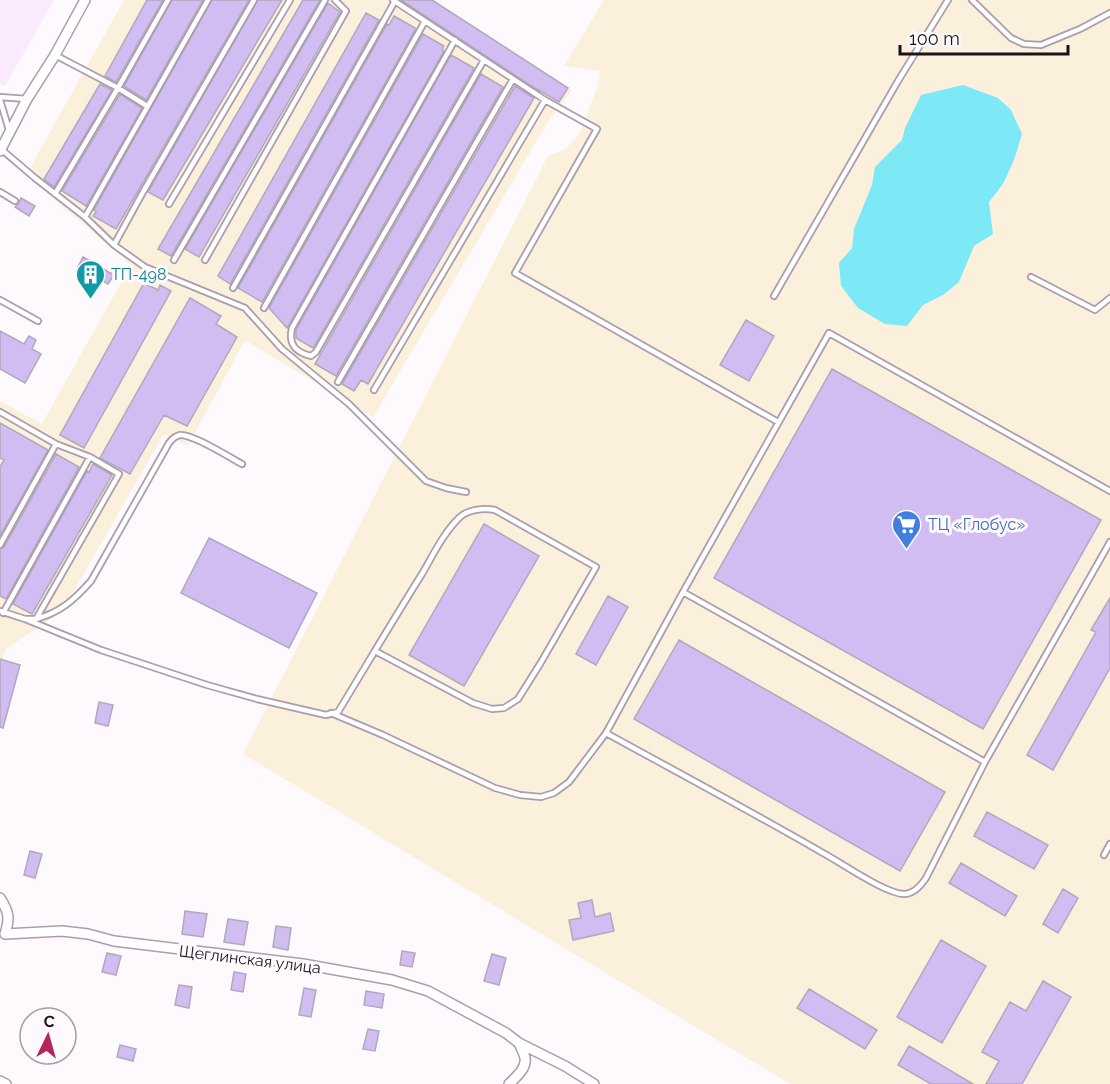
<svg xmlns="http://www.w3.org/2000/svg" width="1110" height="1084" viewBox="0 0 1110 1084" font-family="Raleway,sans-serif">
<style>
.built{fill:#fbeafe}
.industrial{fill:#fbf0db}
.water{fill:#7de9f7}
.building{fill:#d2bdf2;stroke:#b0a8bd;stroke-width:1.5}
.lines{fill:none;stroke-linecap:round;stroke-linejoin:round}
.service-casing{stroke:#ab9cae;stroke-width:8}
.minor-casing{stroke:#ab9cae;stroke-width:12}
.service{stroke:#fff;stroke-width:4.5}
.minor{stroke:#fff;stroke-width:9}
.labels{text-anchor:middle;stroke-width:6;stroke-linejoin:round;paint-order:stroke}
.culture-label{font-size:16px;fill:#0d838f;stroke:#fdf9fd;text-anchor:start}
.shop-label{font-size:16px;fill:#366cbe;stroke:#fdf9fd;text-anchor:start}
.street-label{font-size:16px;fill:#1a151b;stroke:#fdf9fd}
</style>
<rect width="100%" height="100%" fill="#fdf9fd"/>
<!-- built -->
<path class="built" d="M0,0H54L5,86L0,84Z"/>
<!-- industrial -->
<path class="industrial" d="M124,0H434L572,90L549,120L373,417L245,340L188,446L164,434L72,594L56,615L5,650L2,660L0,659V401L42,424L131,265L26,175Z
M604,0H1110V1084H790L243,754L548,156L564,150L579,135L599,83L600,71L564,66Z"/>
<!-- water -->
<path class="water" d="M963,85L998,98L1011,110L1022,134L1014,160L1003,184L989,202L993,234L974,246L959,282L943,295L923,305L907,326L885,324L858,308L841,286L839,263L852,248L854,229L872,185L875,167L902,140L905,128L921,95Z"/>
<!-- building -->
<path class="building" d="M147,0H163L116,82L105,76Z
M172,0H203L146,100L124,86Z
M212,0H249L116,229L93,216L96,212L94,210Z
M258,0H282L163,200L148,192Z
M303,0H320L171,256L158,249Z
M401,0H432L568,88L559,102L539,90V91Z
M328,3L340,12L199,257L185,249Z
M366,13L379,20L230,284L218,276Z
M394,16L415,28V30L262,302L238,288L387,24L389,25Z
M423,34L444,46L442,50L444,51L287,328L269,308Z
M451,55L474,68L313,348L296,338V330Z
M481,74L503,87L336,376L315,364Z
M100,84L112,90L54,187L44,179Z
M515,86L534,98L368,384L361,380L354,391L342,384Z
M120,94L142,108L86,206L62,191Z
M21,198L35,206L29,216L15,207L18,204Z
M83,257L114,275L108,284L78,267Z
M144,283L158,290L160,285L171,291L84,448L60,435Z
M190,298L221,316L216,324L237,337L187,426L164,415L130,474L100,458Z
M746,320L774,336L749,381L720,365Z
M0,331L24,344L29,336L36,340L32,349L41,354L25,383L0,369Z
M832,369L1101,520L983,729L714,578Z
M0,423L48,450L0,536V467L4,460L0,458Z
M56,454L79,467L6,599L0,596V549L4,547Z
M93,464L112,475L32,614L13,604L87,471L89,472Z
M484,524L539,556L464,686L409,655Z
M209,538L317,593L289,648L181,593Z
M608,596L628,607L596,665L576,654Z
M1110,598V668L1053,770L1027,755L1096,632L1091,630Z
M679,640L945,792L900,871L634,719Z
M0,659L20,665L3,728L0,727Z
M99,702L113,705L108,726L95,723Z
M987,812L1048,845L1034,869L974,836Z
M30,851L42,854L35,878L24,875Z
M961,863L1017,896L1005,916L949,883Z
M1063,889L1078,898L1058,933L1043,924Z
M592,900L595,917L610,913L614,931L573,940L569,920L581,918L578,903Z
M185,911L207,914L203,937L182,934Z
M228,919L248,922L244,945L224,942Z
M276,926L291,928L288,950L273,947Z
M941,940L986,966L942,1043L897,1017Z
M402,951L415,953L412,967L400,965Z
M107,953L121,956L116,975L102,972Z
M492,954L506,958L499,985L484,981Z
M234,972L246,974L243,992L231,990Z
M1043,981L1071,997L1022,1084H986L999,1061L982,1052L1010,1002L1026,1011Z
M179,985L192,987L189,1008L175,1005Z
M304,988L316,990L311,1017L299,1015Z
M809,989L877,1030L865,1049L797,1008Z
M366,991L384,994L382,1008L364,1005Z
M368,1029L379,1031L375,1051L363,1049Z
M120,1045L136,1049L133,1061L117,1057Z
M909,1046L973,1084H931L898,1065Z"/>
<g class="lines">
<defs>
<path id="service" d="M972,0L1011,38L1024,44L1041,45L1080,29L1110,13
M455,40L292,328C288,344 295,352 311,356L316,352L484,60
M55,55L118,88L147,106
M0,97L27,99
M0,100L9,130
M545,100L597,129L515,273L778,422
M1,149L35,178L85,217L114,245L145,267L245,308L282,349L349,404L426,481L446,488L466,492
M0,192L15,201
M55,194L118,88L168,0
M169,204L290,0
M85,217L208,0
M114,245L143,192L254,0
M174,260L325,0
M205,260L346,11L335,0
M1031,277L1095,310L1110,298
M233,288L395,1
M774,296L898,81L948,0
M0,300L38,321
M264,308L425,21
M338,382L513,79
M374,390L545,100L393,0
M0,412L56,444L90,457L119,474L36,619H25L0,611
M1110,491L829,333L683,592L985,762L1110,542
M0,545L56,444
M3,613L90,457
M25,619L101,650L207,685L257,699L326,715L338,712C366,666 393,620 422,574C433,555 444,532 460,517C469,509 484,508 495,510L596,567L540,664L518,699L504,708L492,709L473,703L375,651
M36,619C61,612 74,600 91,581L169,443C172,439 175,436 180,435C193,434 229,457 242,464
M331,713L383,735L495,788L520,795L541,797L554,793L569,782L606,733L683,592
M606,733C679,773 752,812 823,853C840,862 887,895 905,894C915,893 921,885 926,878L985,762
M1104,855L1110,844"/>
<path id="minor" d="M0,151L27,99L55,55L85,0
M0,898C9,912 10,918 5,934L62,931L88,934L114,941L303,964L392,980L428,991L506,1033L519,1043L565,1066L594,1084
M0,1081L6,1084
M509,1084C516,1077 527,1068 525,1058C524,1053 521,1048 519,1043"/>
</defs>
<!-- service casing -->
<use href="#service" class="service-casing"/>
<!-- minor casing -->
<use href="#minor" class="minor-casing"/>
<!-- service -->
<use href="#service" class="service"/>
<!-- minor -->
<use href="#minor" class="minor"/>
</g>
<!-- icons -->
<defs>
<symbol id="building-pin" viewBox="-11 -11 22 30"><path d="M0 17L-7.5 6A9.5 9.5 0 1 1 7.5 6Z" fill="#0f9aa8" stroke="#fdf9fd"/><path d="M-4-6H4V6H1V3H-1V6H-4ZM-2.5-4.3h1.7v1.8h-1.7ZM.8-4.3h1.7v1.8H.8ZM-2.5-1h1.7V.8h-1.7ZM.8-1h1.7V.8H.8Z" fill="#fff"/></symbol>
<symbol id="supermarket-pin" viewBox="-11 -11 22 30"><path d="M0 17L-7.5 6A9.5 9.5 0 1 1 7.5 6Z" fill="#3f7fe0" stroke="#fdf9fd"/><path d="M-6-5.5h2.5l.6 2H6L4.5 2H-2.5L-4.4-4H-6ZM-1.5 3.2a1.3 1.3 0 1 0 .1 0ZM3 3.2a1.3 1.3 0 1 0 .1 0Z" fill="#fff"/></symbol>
</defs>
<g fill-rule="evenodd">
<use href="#building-pin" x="74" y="258" width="33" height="45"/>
<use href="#supermarket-pin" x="890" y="508" width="33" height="45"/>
</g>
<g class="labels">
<!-- culture labels -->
<g class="culture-label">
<text x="111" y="280">ТП-498</text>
</g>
<!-- shop labels -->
<g class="shop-label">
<text x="928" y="530">ТЦ «Глобус»</text>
</g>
<!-- street labels -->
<g class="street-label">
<text transform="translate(250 959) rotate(7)" y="6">Щеглинская улица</text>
</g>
</g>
<!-- north arrow -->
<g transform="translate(48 1036) rotate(5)"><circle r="28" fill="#fdf9fd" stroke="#a29ea3" stroke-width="1.5"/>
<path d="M0-4.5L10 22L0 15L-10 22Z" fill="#b3255d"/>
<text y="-9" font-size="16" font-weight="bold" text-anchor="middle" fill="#1a151b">С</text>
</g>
<!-- scale -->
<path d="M900 45v9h168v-9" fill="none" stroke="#1a151b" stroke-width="3"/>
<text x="909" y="45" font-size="18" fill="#1a151b" stroke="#fdf9fd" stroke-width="4.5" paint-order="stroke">100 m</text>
</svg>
